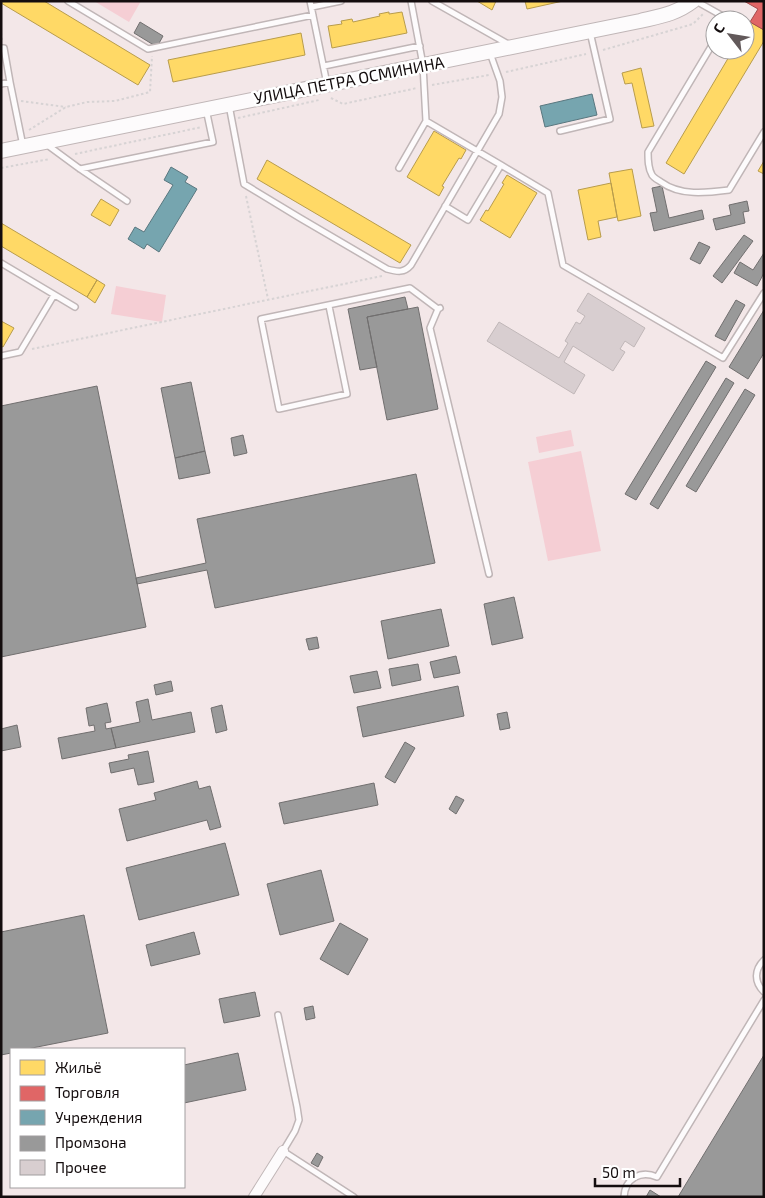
<svg xmlns="http://www.w3.org/2000/svg" width="765" height="1198" viewBox="0 0 765 1198" font-family="'Exo 2',sans-serif">
<style>
.green{fill:#f5ced4}
.homes{fill:#ffd966;stroke:#b89c4c}
.shops{fill:#e06666;stroke:#a34b4c}
.public{fill:#76a5af;stroke:#59777f}
.industry{fill:#999;stroke:#716f6f}
.building{fill:#d8ced0;stroke:#c0b7b8}
.lines{fill:none;stroke-linecap:round;stroke-linejoin:round}
.lane-casing{stroke:#c0b6b7;stroke-width:8}
.street-casing{stroke:#c0b6b7;stroke-width:12}
.secondary-casing{stroke:#c0b6b7;stroke-width:16}
.path{stroke:#d7d3d4;stroke-width:2;stroke-dasharray:2.5 2.5;stroke-linecap:butt}
.lane{stroke:#fdfbfc;stroke-width:5}
.street{stroke:#fdfbfc;stroke-width:10}
.secondary{stroke:#fdfbfc;stroke-width:14}
.labels{text-anchor:middle;stroke-width:5;stroke-linejoin:round;paint-order:stroke}
.street-label{font-size:16px;fill:#140d0e;stroke:#fff}
</style>
<rect width="100%" height="100%" fill="#f3e7e8"/>
<!-- green -->
<path class="green" d="M94,1H141L129,22Z
M116,286L166,295L162,322L111,314Z
M571,430L574,446L539,453L536,437Z
M581,451L601,551L548,561L528,462Z"/>
<!-- homes -->
<path class="homes" d="M1,1H44L150,65L138,85L1,3Z
M477,1H496L492,10Z
M525,1H563L527,9Z
M389,12V14L402,12L407,33L332,48L328,26L342,24L341,21L352,19L353,22L380,16L379,14Z
M750,22L764,30V41L684,174L666,163L733,50H745V31Z
M301,33L305,55L173,82L168,60Z
M641,68L654,126L642,128L632,83L625,84L622,73Z
M434,131L466,150L461,159L459,158L442,186L444,187L439,196L407,177Z
M267,160L411,245L400,263L257,179Z
M764,161V174L758,171Z
M632,169L641,216L618,221L609,173Z
M507,175L537,193L510,238L480,220L486,210L488,211L504,184L502,183Z
M611,183L617,217L598,221L601,237L588,240L578,190Z
M101,199L119,210L110,226L91,215Z
M1,223L97,280L87,297L1,246Z
M97,280L105,285L95,303L87,297Z
M1,321L14,328L3,347L1,346Z"/>
<!-- shops -->
<path class="shops" d="M744,1H764V30L750,22L758,9Z"/>
<!-- public -->
<path class="public" d="M592,94L597,115L545,127L540,106Z
M171,167L188,177L185,182L197,189L159,252L147,244L144,249L128,239L135,227L144,232L173,185L164,180Z"/>
<!-- industry -->
<path class="industry" d="M140,22L163,36L157,47L134,33Z
M662,186L669,218L702,210L704,219L654,231L650,213L657,212L652,188Z
M747,201L749,211L743,212L745,223L716,230L713,219L731,215L729,205Z
M744,235L753,241L722,283L713,276Z
M699,242L710,247L700,264L690,259Z
M764,253V273L757,286L734,273L740,262L753,270Z
M405,297L408,309L367,317L377,367L360,370L348,309Z
M736,300L745,305L725,341L715,336Z
M418,307L438,409L387,420L367,317Z
M764,310V353L748,379L729,367Z
M706,361L716,367L636,500L625,494Z
M726,378L734,383L658,509L650,504Z
M191,382L205,451L175,458L161,388Z
M97,386L146,627L1,657V406Z
M745,389L755,395L696,492L686,486Z
M243,435L247,453L234,456L231,438Z
M205,451L210,473L179,479L175,458Z
M416,474L435,563L215,608L207,570L137,584L136,578L206,563L197,519Z
M514,597L523,638L492,645L484,604Z
M441,609L449,646L388,659L381,621Z
M317,637L319,648L309,650L306,639Z
M456,656L460,673L434,678L430,662Z
M418,664L421,680L392,686L389,669Z
M377,671L381,688L354,693L350,676Z
M171,681L173,691L156,695L154,685Z
M458,686L464,716L363,737L357,707Z
M148,699L152,720L191,712L195,732L116,748L111,728L140,722L136,702Z
M107,703L111,722L105,723L106,729L111,728L116,748L62,759L58,738L95,731L94,725L89,726L86,708Z
M222,705L227,730L216,733L211,708Z
M507,712L510,728L500,730L497,714Z
M17,725L21,747L1,751V729Z
M405,742L415,748L395,783L385,777Z
M148,751L154,782L138,785L134,768L111,773L109,763L129,759L128,755Z
M197,781L199,789L210,786L221,827L210,830L207,820L127,841L119,809L156,800L154,793Z
M374,783L378,805L284,824L279,803Z
M456,796L464,800L456,814L449,809Z
M225,843L239,895L139,920L126,868Z
M321,870L334,921L280,935L267,884Z
M84,915L108,1033L27,1049H11V1053L1,1055V932Z
M340,923L368,939L348,975L320,959Z
M194,932L200,954L151,966L146,945Z
M255,992L260,1016L224,1023L219,999Z
M313,1006L315,1018L306,1020L304,1008Z
M238,1053L246,1090L184,1103V1065Z
M764,1055V1197H678Z
M317,1153L323,1157L318,1167L311,1163Z
M650,1190L661,1197H646Z"/>
<!-- building -->
<path class="building" d="M588,293L645,328L634,347L625,341L620,349L625,352L613,371L573,346L564,362L585,375L574,394L487,341L499,322L559,358L568,343L565,341L576,322L580,324L585,316L577,311Z"/>
<g class="lines">
<defs>
<path id="lane" d="M68,1L148,49L313,15
M310,1L327,84
M411,1L423,65L426,121
M432,1L508,44
M696,1L728,19L727,20
M312,7L341,1
M715,40L648,152C648,160 648,168 652,175C654,178 658,180 661,182C680,196 706,193 729,190L764,132
M1,48H4L10,82
M324,66L420,46
M1,84L10,82L23,146
M229,105L244,184L300,218L387,269C398,272 404,273 411,265L499,114L502,97L500,81L490,53
M560,131L610,119L590,32
M46,144L80,169L127,201
M501,165L548,193L563,265L723,358L764,293
M399,168L426,121L501,165L468,220L445,206
M80,169L213,142L206,109
M1,263L75,307
M329,306L347,394L279,409L261,319L410,288L438,309
M440,308L438,309L430,328L489,574
M1,356L20,352L54,295
M764,960C754,970 754,982 764,992
M278,1015L297,1107L299,1120L295,1131L283,1151L354,1197
M624,1197C625,1178 641,1170 657,1177L764,1000"/>
<path id="street" d="M254,1197L283,1151"/>
<path id="secondary" d="M1,151L640,21C661,16 676,14 693,1"/>
</defs>
<!-- lane casing -->
<use href="#lane" class="lane-casing"/>
<!-- street casing -->
<use href="#street" class="street-casing"/>
<!-- secondary casing -->
<use href="#secondary" class="secondary-casing"/>
<!-- path -->
<path class="path" d="M1,33L2,40
M603,50L693,24L703,14
M506,72L586,54
M432,85L489,75
M331,98L343,104L417,88
M21,101L66,107
M238,118L319,100
M29,130L66,107L87,102L115,101L150,92L152,56
M75,154L202,127
M1,168L50,159
M246,196L268,299
M32,349L382,276"/>
<!-- lane -->
<use href="#lane" class="lane"/>
<!-- street -->
<use href="#street" class="street"/>
<!-- secondary -->
<use href="#secondary" class="secondary"/>
</g>
<g class="labels">
<!-- street labels -->
<g class="street-label">
<text transform="translate(349 80) rotate(-11)" y="6">УЛИЦА ПЕТРА ОСМИНИНА</text>
</g>
</g>
<!-- border -->
<rect width="765" height="1198" fill="none" stroke="#140d0e" stroke-width="5"/>
<!-- legend -->
<rect x="10" y="1048" width="175" height="140" fill="#ffffff" stroke="#a19e9f"/>
<rect x="20" y="1060" width="25" height="15" fill="#ffd966" stroke="#a19e9f"/>
<text x="55" y="1073" font-size="15" fill="#140d0e">Жильё</text>
<rect x="20" y="1086" width="25" height="15" fill="#e06666" stroke="#a19e9f"/>
<text x="55" y="1098" font-size="15" fill="#140d0e">Торговля</text>
<rect x="20" y="1110" width="25" height="15" fill="#76a5af" stroke="#a19e9f"/>
<text x="55" y="1123" font-size="15" fill="#140d0e">Учреждения</text>
<rect x="20" y="1136" width="25" height="15" fill="#999999" stroke="#a19e9f"/>
<text x="55" y="1148" font-size="15" fill="#140d0e">Промзона</text>
<rect x="20" y="1160" width="25" height="15" fill="#d8ced0" stroke="#a19e9f"/>
<text x="55" y="1173" font-size="15" fill="#140d0e">Прочее</text>
<!-- north arrow -->
<g transform="translate(730 35) rotate(301)"><circle r="24" fill="#ffffff" stroke="#a19e9f"/>
<path d="M0-4L9 19L0 12L-9 19Z" fill="#62595a"/>
<text y="-8" font-size="14" font-weight="bold" text-anchor="middle" fill="#140d0e">С</text>
</g>
<!-- scale -->
<path d="M595 1178v8h85v-8" fill="none" stroke="#140d0e" stroke-width="2.5"/>
<text x="602" y="1178" font-size="15" fill="#140d0e" stroke="#ffffff" stroke-width="4" paint-order="stroke">50 m</text>
</svg>
